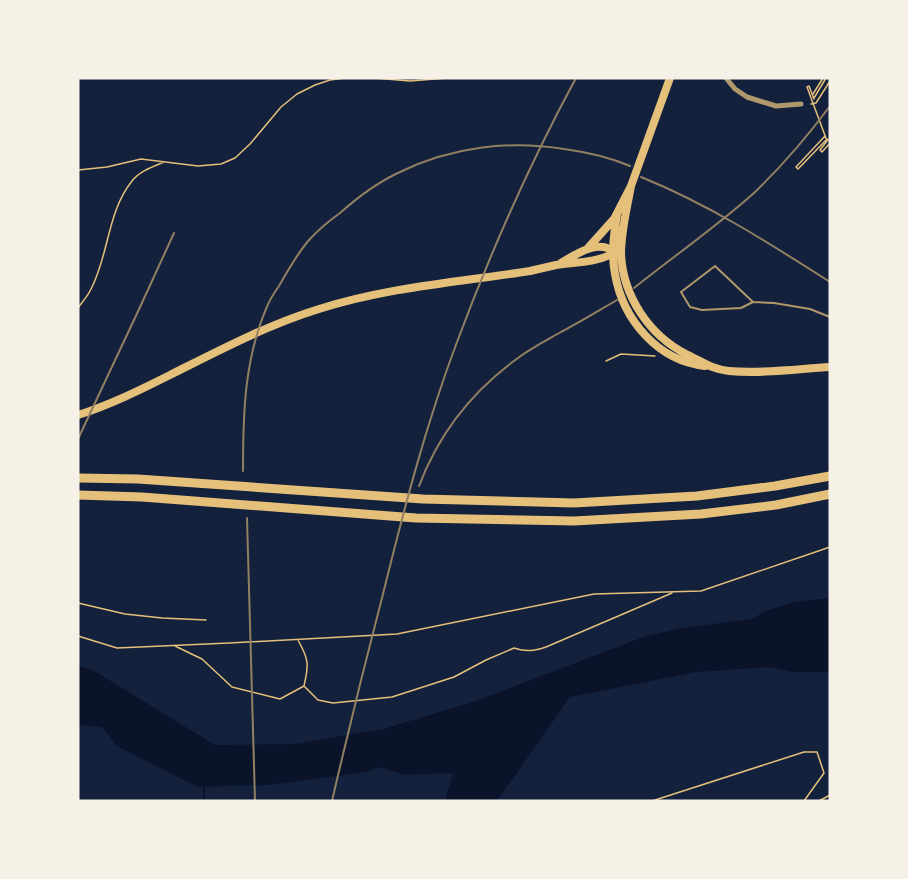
<svg xmlns="http://www.w3.org/2000/svg" width="908" height="879" viewBox="0 0 908 879" font-family="Barlow,sans-serif">
<style>
.water{fill:#0b132b}
.lines{fill:none;stroke-linecap:round;stroke-linejoin:round}
.stream{stroke:#0b132b;stroke-width:2}
.path{stroke:#e5c07b;stroke-width:1.5}
.service{stroke:#b1986c;stroke-width:2}
.minor{stroke:#b1986c;stroke-width:5}
.secondary{stroke:#e5c07b;stroke-width:8}
.motorway{stroke:#e5c07b;stroke-width:9}
.rail{stroke:#918062;stroke-width:2}
</style>
<rect width="100%" height="100%" fill="#14213d"/>
<!-- water -->
<path class="water" d="M830,598V672H792L770,667L697,672L570,697L497,801H445L453,773L404,775L379,767L367,772L268,785L197,787L117,746L102,727L78,725V666L91,669L215,745L295,744L383,729L473,702L646,636L682,628L752,619L764,612L793,602Z"/>
<g class="lines">
<!-- stream -->
<path class="stream" d="M204,786V801"/>
<!-- path -->
<path class="path" d="M374,78L410,81L448,78
M813,94L823,78
M814,98L826,78
M814,99L809,86L807,87L827,141L820,150L822,152L830,143
M811,104L816,103L830,81
M825,136L796,167L798,169L827,139L830,141
M78,170L107,167L141,159L198,166L221,164L235,158L250,144L281,107L297,94L315,85L330,80L345,78
M78,308C82,302 88,296 91,289C109,255 107,212 132,181C140,171 152,167 164,162
M606,361L621,354L655,356
M78,603L125,614L162,618L206,620
M78,636L117,648L229,643L397,634L594,594L701,591L830,547
M175,646L202,659L232,687L280,699L304,686C309,664 309,660 298,640
M304,686L318,700L333,703L392,697L454,677L486,660L514,648C526,652 534,651 546,647L672,593
M652,801L804,752H817L824,773L804,801
M819,801L830,795"/>
<!-- service -->
<path class="service" d="M753,302L715,266L681,292L690,307L702,310L741,308L753,302L774,303L810,309L830,317"/>
<!-- minor -->
<path class="minor" d="M726,78L735,89L747,97L776,106L801,104"/>
<!-- secondary -->
<path class="secondary" d="M631,186C627,208 621,231 621,254C623,296 649,335 686,354C701,361 711,369 729,371C762,374 797,369 830,367
M617,214C614,234 611,253 615,274C623,320 658,361 705,366
M588,248L614,219L631,186L670,78
M561,263C576,254 601,237 616,254
M78,415C110,405 140,390 170,375C218,351 267,325 319,309C388,287 459,282 530,271C539,269 547,267 556,265C575,262 593,263 610,255L623,228"/>
<!-- motorway -->
<path class="motorway" d="M78,478L138,479L423,499L574,503L697,496L775,486L830,476
M78,495L142,497L416,518L574,521L701,514L776,505L830,494"/>
<!-- rail -->
<path class="rail" d="M641,177C708,204 769,243 830,282
M634,288C674,256 716,227 754,193C782,166 807,137 830,106
M78,439L141,305L174,233
M243,471C243,416 244,361 266,309C269,301 274,293 279,286C288,270 297,254 309,240C318,230 329,221 340,213C358,197 378,182 400,172C451,147 509,140 564,149C586,152 609,157 630,166
M419,486C439,433 472,391 518,358C531,348 547,340 561,332C580,322 598,311 617,300
M247,518L255,801
M332,801C348,732 365,663 383,594C404,509 426,424 457,342C491,251 530,163 576,78"/>
</g>
<!-- border -->
<rect width="908" height="879" fill="none" stroke="#f6f1e7" stroke-width="159"/>
</svg>
